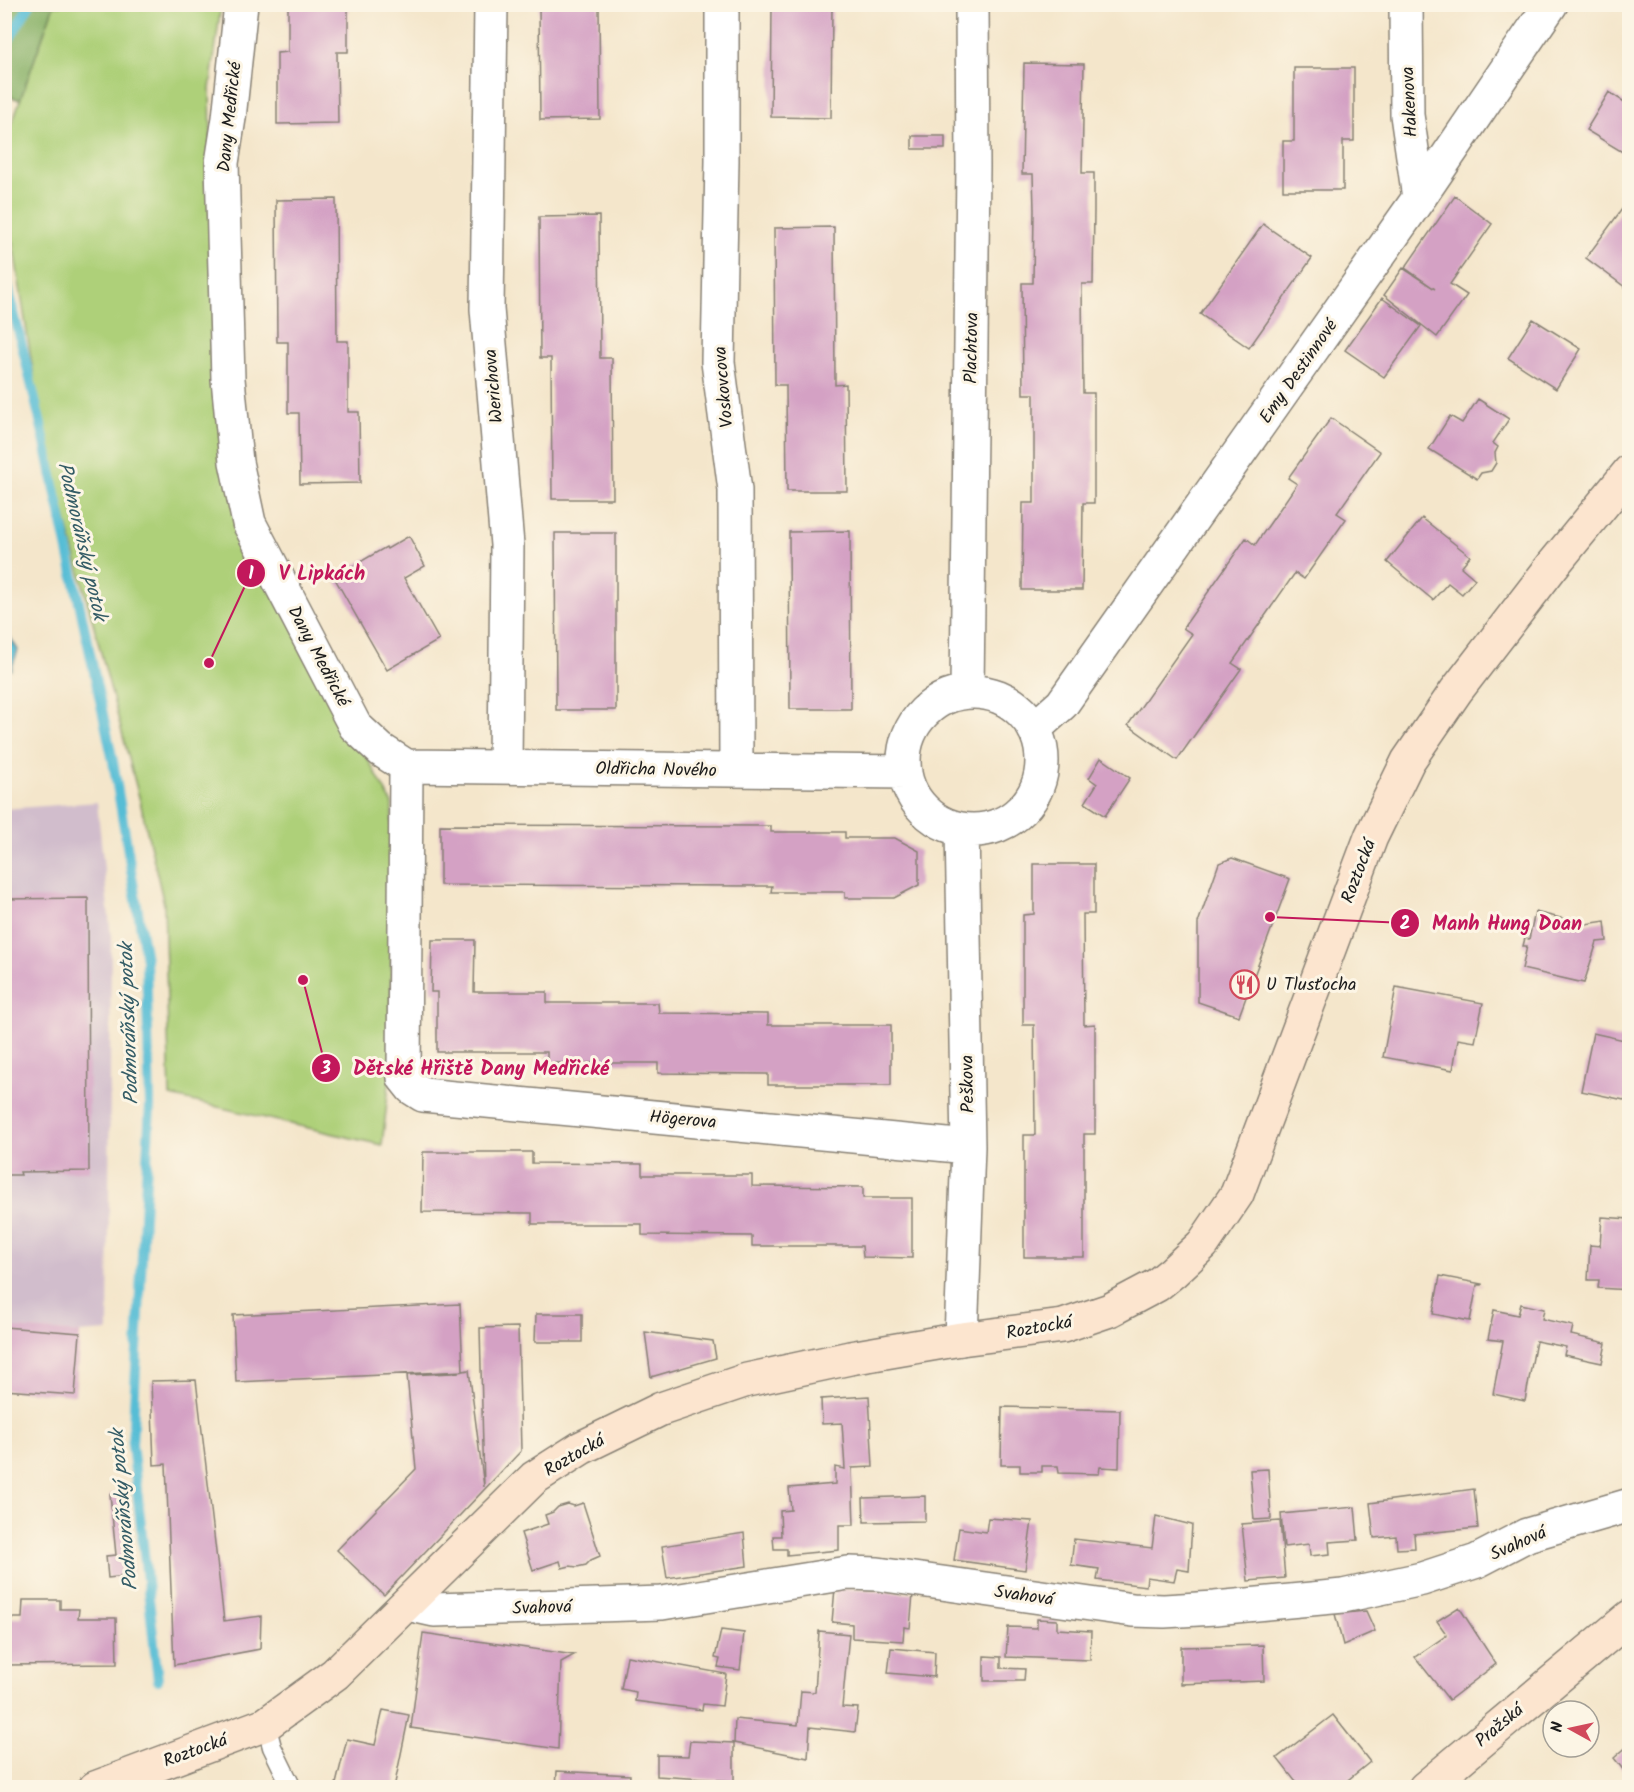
<svg xmlns="http://www.w3.org/2000/svg" width="1634" height="1792" viewBox="0 0 1634 1792" font-family="Kalam,sans-serif">
<style>
.industrial{fill:#d1bdcc}
.green{fill:#aed079;stroke:#65764a;stroke-width:1.5}
.forest{fill:#8ab269;stroke:#536742;stroke-width:1.5}
.water{fill:#57bdd5;stroke:#3a6c78;stroke-width:1.5}
.lines{fill:none;stroke-linecap:round;stroke-linejoin:round}
.stream{stroke:#57bdd5;stroke-width:10}
.building{fill:#d4a1c4}
.lane-casing{stroke:#888174;stroke-width:21}
.street-casing{stroke:#888174;stroke-width:36}
.secondary-casing{stroke:#888174;stroke-width:36}
.lane{stroke:#fff;stroke-width:18}
.street{stroke:#fff;stroke-width:33}
.secondary{stroke:#fce5cf;stroke-width:33}
.labels{text-anchor:middle;stroke-width:6;stroke-linejoin:round;paint-order:stroke}
.street-label{font-size:18px;fill:#1c1c1c;stroke:#fcf5e5}
.poi-label{font-size:18px;fill:#1c1c1c;stroke:#fcf5e5;text-anchor:start}
.water-label{font-size:20px;font-style:italic;fill:#345c66;stroke:#fcf5e5}
.leader{fill:none;stroke:#c2185b;stroke-width:2}
.callout-dot{fill:#c2185b;stroke:#fcf5e5;stroke-width:2}
.mark-label{font-size:18px;text-anchor:middle;font-weight:bold;fill:#fff}
.callout-label{font-size:20px;text-anchor:middle;font-weight:bold;fill:#c2185b;stroke:#fcf5e5;stroke-width:6;stroke-linejoin:round;paint-order:stroke}
</style>
<rect width="100%" height="100%" fill="#fcf5e5"/>
<filter id="ink" filterUnits="userSpaceOnUse"><feTurbulence type="fractalNoise" baseFrequency=".0167" numOctaves="2"/><feDisplacementMap in="SourceGraphic" scale="12" xChannelSelector="R" yChannelSelector="G"/><feConvolveMatrix kernelMatrix="1 2 1 2 8 2 1 2 1" color-interpolation-filters="sRGB"/></filter>
<filter id="wash" filterUnits="userSpaceOnUse"><feTurbulence type="fractalNoise" baseFrequency=".008" numOctaves="4" result="noise"/><feDisplacementMap in="SourceGraphic" scale="24" xChannelSelector="R" yChannelSelector="G"/><feGaussianBlur stdDeviation="1.35" result="paint"/><feColorMatrix in="noise" values="0 0 0 0 0 0 0 0 0 0 0 0 0 0 0 0 0 1.4 0 .05"/><feComposite in="paint" operator="in"/></filter>
<g filter="url(#wash)">
<rect width="100%" height="100%" fill="#f4e6cb"/>
<!-- industrial -->
<path class="industrial" d="M97,802L111,937L108,1331L80,1333L5,1327L4,809Z"/>
<!-- green -->
<path class="green" d="M54,5H221L210,89L216,402L241,529L392,803L391,1067L382,1145L170,1096L164,904L139,797L42,429L5,191L4,149L20,100Z"/>
<!-- forest -->
<path class="forest" d="M5,4L54,5L20,100L5,95Z"/>
<!-- water -->
<path class="water" d="M4,627L18,650L11,670H5Z"/>
<g class="lines">
<!-- stream -->
<path class="stream" d="M4,48L30,4
M4,271L42,429L113,761L146,960L150,1105L132,1444L158,1680"/>
</g>
<g id="blocks">
<!-- building -->
<path class="building" d="M288,4H348V52H337L338,123L277,124V53L288,52Z
M539,4H599L600,119L540,120Z
M772,4H832L831,118L771,117Z
M1024,63L1084,64L1082,173H1094V210L1093,284H1082L1083,393H1094V503H1083L1082,590H1022L1023,503H1034V394H1023L1022,283H1033L1034,210L1033,174H1022Z
M1294,68H1354V141H1343V190H1283V141H1294Z
M1609,92L1629,105V156L1586,130Z
M912,136H945V149H912Z
M1455,196L1492,224L1450,284L1467,295L1437,337L1384,295L1403,268L1435,289L1405,268Z
M336,199L337,341H348V412H359L360,483L300,484L299,413H288V342H277L276,200Z
M1622,209L1629,215V290L1586,258Z
M599,216L600,358H612L613,499H552L551,358H540L539,217Z
M1263,224L1312,258L1249,348L1200,314Z
M834,227L835,385L846,384L847,491H787L786,385H775L774,228Z
M1382,298L1421,326L1384,377L1345,350Z
M1533,319L1581,349L1556,389L1508,358Z
M1478,399L1509,419L1493,443L1498,447L1495,453L1496,463L1491,471L1481,473L1477,479L1429,449L1450,416L1462,423Z
M1331,418L1380,452L1337,513L1346,519L1304,579L1295,573L1232,663L1241,669L1177,760L1128,725L1192,634L1183,628L1246,538L1255,545L1297,484L1288,478Z
M1422,518L1470,556L1461,567L1475,579L1462,594L1448,583L1433,600L1387,562Z
M850,531L851,709H790L789,532Z
M555,533H616V710H556Z
M409,536L425,566L404,578L439,640L387,670L334,577L386,547L387,549Z
M1101,758L1130,778L1105,816L1085,803L1097,784L1089,778Z
M440,825L771,826V832H845V838H895L919,851V885L894,898H845V892H771L772,886L440,885Z
M1232,858L1290,879L1239,1016L1198,1002V923L1219,863Z
M1034,864H1094V914H1083L1084,1025L1095,1024V1134H1084V1257H1024V1135H1035L1034,1025H1023V915L1034,914Z
M88,898L89,1171L20,1172L21,1175H4V899Z
M1535,912L1586,924L1605,921L1607,941L1597,942L1584,983L1522,969L1527,946H1523L1525,938L1529,939Z
M432,940H475L474,992H547V1003H658L659,1013L768,1014V1025H891V1085H768V1074L658,1073V1063H547V1052H437V992H431Z
M1396,987L1483,1003L1475,1042L1458,1039L1453,1070L1383,1057Z
M1593,1033L1629,1041V1101L1581,1091Z
M423,1152H532V1163L642,1164V1175H752V1186L863,1187V1198H912V1258L863,1257L862,1246H752V1236L642,1235V1224H532V1213L422,1212Z
M1602,1217L1629,1219V1290L1598,1288L1599,1280H1588L1590,1245L1600,1246Z
M1440,1276L1482,1284V1285H1477L1470,1321L1433,1314Z
M460,1304L463,1371L236,1382L233,1315Z
M1521,1304L1544,1309L1542,1319L1573,1326L1571,1335L1606,1343L1602,1363L1564,1355L1566,1347L1536,1341L1525,1401L1493,1394L1503,1341L1488,1339L1494,1310L1518,1315Z
M536,1314H582V1342H535Z
M4,1327L80,1333L75,1395L4,1390Z
M518,1327L521,1451L384,1595L337,1550L416,1469L407,1375L453,1373L469,1370L484,1487L480,1328Z
M645,1332L713,1341L716,1358L651,1377Z
M196,1380L224,1621L261,1616L260,1649L174,1665L166,1464L154,1465L151,1381Z
M869,1396L873,1467L852,1468L854,1525H839V1550L787,1555V1549H774L773,1536H781L780,1511L791,1510L789,1488L835,1484V1467L845,1469L842,1423L822,1424L821,1399Z
M1002,1407L1120,1410L1119,1468L1100,1467L1099,1474L1059,1473L1058,1466H1042V1472H1020V1465H1001Z
M1268,1469L1271,1519L1254,1520L1250,1470Z
M1474,1489L1478,1528L1414,1534L1415,1548L1397,1549L1396,1536L1374,1538L1370,1503Z
M125,1493L133,1575L108,1578L106,1556L116,1555L110,1494Z
M925,1496V1521L864,1522L863,1498Z
M583,1503L600,1556L591,1560L586,1565L577,1567L570,1566L562,1568L560,1561L533,1570L521,1533L548,1524L545,1515L553,1512L558,1507L568,1504L574,1506Z
M1355,1507L1358,1540L1329,1542L1330,1554L1310,1556L1309,1544L1284,1547L1281,1514Z
M1156,1516L1192,1525L1189,1571L1177,1569L1174,1581L1147,1577L1146,1586L1097,1580L1099,1569L1071,1565L1074,1539L1152,1548Z
M988,1518L1032,1521L1025,1570L954,1560L959,1528L986,1532Z
M1280,1521L1285,1578L1248,1581L1242,1524Z
M744,1533L747,1566L667,1578L662,1546Z
M835,1588L913,1594L910,1628L904,1627L903,1641L852,1638V1624L832,1622Z
M23,1600H60V1609H79L78,1618H116L117,1664L4,1665V1618H22Z
M1459,1607L1496,1664L1449,1700L1415,1657L1447,1635L1437,1621Z
M1366,1611L1375,1631L1343,1645L1335,1614Z
M1037,1619L1057,1620V1629L1091,1631L1090,1660L1006,1657L1008,1627L1037,1628Z
M721,1630L744,1633L740,1670L718,1667L720,1659L715,1658Z
M819,1631L849,1634L842,1707L858,1708L855,1732L810,1727L808,1758L734,1743L735,1719L798,1725L801,1691L815,1692Z
M423,1633L574,1655L561,1662L558,1749L411,1728Z
M1263,1645L1264,1681L1181,1684V1647Z
M891,1648L935,1652L934,1677L888,1673Z
M627,1656L726,1674L722,1706L703,1704L702,1710L635,1701L636,1692L621,1689Z
M984,1656L1001,1657V1668L1025,1669L1024,1681H984Z
M383,1710L409,1715L394,1788H335L347,1739L375,1745Z
M1333,1715L1370,1762L1338,1788H1288L1296,1782L1277,1758Z
M690,1741L734,1743V1781L657,1776V1755L688,1756Z
M1629,1745V1777L1614,1758Z
M557,1771L630,1775L629,1788H556Z"/>
</g>
</g>
<g filter="url(#ink)">
<use href="#blocks" fill-opacity="0" stroke="#888174" stroke-width="1.5"/>
<g class="lines">
<defs>
<path id="lane" d="M266,1724L272,1747L292,1788"/>
<path id="street" d="M241,4L229,118L222,163L228,379L236,462L249,523L355,726L381,750L406,766L404,1078L412,1088L423,1095L968,1147
M491,4L487,309L507,545L505,767
M722,4V161L718,362L735,490L736,770
M1406,4L1407,115L1419,198
M967,691L973,167L972,4
M904 761a69 69 0 1 1 138 0a69 69 0 1 1-138 0Z
M1034,729L1062,704L1419,198L1551,4
M406,766L905,772
M961,1339L968,1147L962,829
M407,1604L434,1610L662,1603L848,1573L878,1574L1133,1610L1164,1611L1215,1608L1343,1596L1422,1579L1477,1561L1527,1535L1630,1505"/>
<path id="secondary" d="M95,1788L266,1724L335,1674L534,1478L581,1448L661,1409L747,1380L850,1358L961,1339L1063,1326L1110,1310L1157,1285L1173,1272L1203,1244L1237,1194L1371,837L1408,761L1456,691L1553,565L1630,471
M1425,1788L1630,1617"/>
</defs>
<!-- lane casing -->
<use href="#lane" class="lane-casing"/>
<!-- street casing -->
<use href="#street" class="street-casing"/>
<!-- secondary casing -->
<use href="#secondary" class="secondary-casing"/>
<!-- lane -->
<use href="#lane" class="lane"/>
<!-- street -->
<use href="#street" class="street"/>
<!-- secondary -->
<use href="#secondary" class="secondary"/>
</g>
</g>
<!-- icons -->
<defs>
<symbol id="restaurant-ring" viewBox="-11 -11 22 22"><circle r="9.5" fill="#fcf5e5" stroke="#d1495b" stroke-width="1.5"/><path d="M-5-6h1v4h1v-4h1v4h1v-4h1v5L-1.5 .5V6h-2V.5L-5-1ZM5-6V6H3V1.5H1.5Q1.5-4 5-6Z" fill="#d1495b"/></symbol>
</defs>
<g fill-rule="evenodd">
<use href="#restaurant-ring" x="1228" y="968" width="33" height="33"/>
</g>
<g class="labels">
<!-- street labels -->
<g class="street-label">
<text transform="translate(1409 102) rotate(-93)" y="6">Hakenova</text>
<text transform="translate(229 117) rotate(-84)" y="6">Dany Medřické</text>
<text transform="translate(971 348) rotate(-89)" y="6">Plachtova</text>
<text transform="translate(1298 371) rotate(-55)" y="6">Emy Destinnové</text>
<text transform="translate(493 386) rotate(-95)" y="6">Werichova</text>
<text transform="translate(723 387) rotate(-95)" y="6">Voskovcova</text>
<text transform="translate(319 656) rotate(62)" y="6">Dany Medřické</text>
<text transform="translate(656 769) rotate(1)" y="6">Oldřicha Nového</text>
<text transform="translate(1358 871) rotate(-69)" y="6">Roztocká</text>
<text transform="translate(967 1084) rotate(-91)" y="6">Peškova</text>
<text transform="translate(683 1119) rotate(5)" y="6">Högerova</text>
<text transform="translate(1039 1327) rotate(-10)" y="6">Roztocká</text>
<text transform="translate(574 1455) rotate(-30)" y="6">Roztocká</text>
<text transform="translate(1518 1543) rotate(-24)" y="6">Svahová</text>
<text transform="translate(1024 1595) rotate(8)" y="6">Svahová</text>
<text transform="translate(542 1607) rotate(-2)" y="6">Svahová</text>
<text transform="translate(1499 1725) rotate(-40)" y="6">Pražská</text>
<text transform="translate(195 1750) rotate(-20)" y="6">Roztocká</text>
</g>
<!-- poi labels -->
<g class="poi-label">
<text x="1266" y="990">U Tlusťocha</text>
</g>
<!-- water labels -->
<g class="water-label">
<text transform="translate(83 541) rotate(77)" y="7">Podmoráňský potok</text>
<text transform="translate(128 1024) rotate(-92)" y="7">Podmoráňský potok</text>
<text transform="translate(123 1510) rotate(-95)" y="7">Podmoráňský potok</text>
</g>
</g>
<!-- callouts -->
<path class="leader" d="M209 663L251 573M1270 917L1405 923M303 980L326 1068"/>
<g class="callout-dot">
<circle cx="209" cy="663" r="6"/>
<circle cx="1270" cy="917" r="6"/>
<circle cx="303" cy="980" r="6"/>
<circle cx="251" cy="573" r="15"/>
<circle cx="1405" cy="923" r="15"/>
<circle cx="326" cy="1068" r="15"/>
</g>
<g class="mark-label">
<text x="251" y="579">1</text>
<text x="1405" y="929">2</text>
<text x="326" y="1074">3</text>
</g>
<g class="callout-label">
<text x="322" y="580">V Lipkách</text>
<text x="1507" y="930">Manh Hung Doan</text>
<text x="481" y="1075">Dětské Hřiště Dany Medřické</text>
</g>
<!-- margin -->
<rect width="1634" height="1792" fill="none" stroke="#fcf5e5" stroke-width="24"/>
<!-- north arrow -->
<g transform="translate(1571 1729) rotate(278)"><circle r="28" fill="#fcf5e5" stroke="#a29e95" stroke-width="1.5"/>
<path d="M0-4.5L10 22L0 15L-10 22Z" fill="#d1495b"/>
<text y="-9" font-size="16" font-weight="bold" text-anchor="middle" fill="#1c1c1c">N</text>
</g>
</svg>
